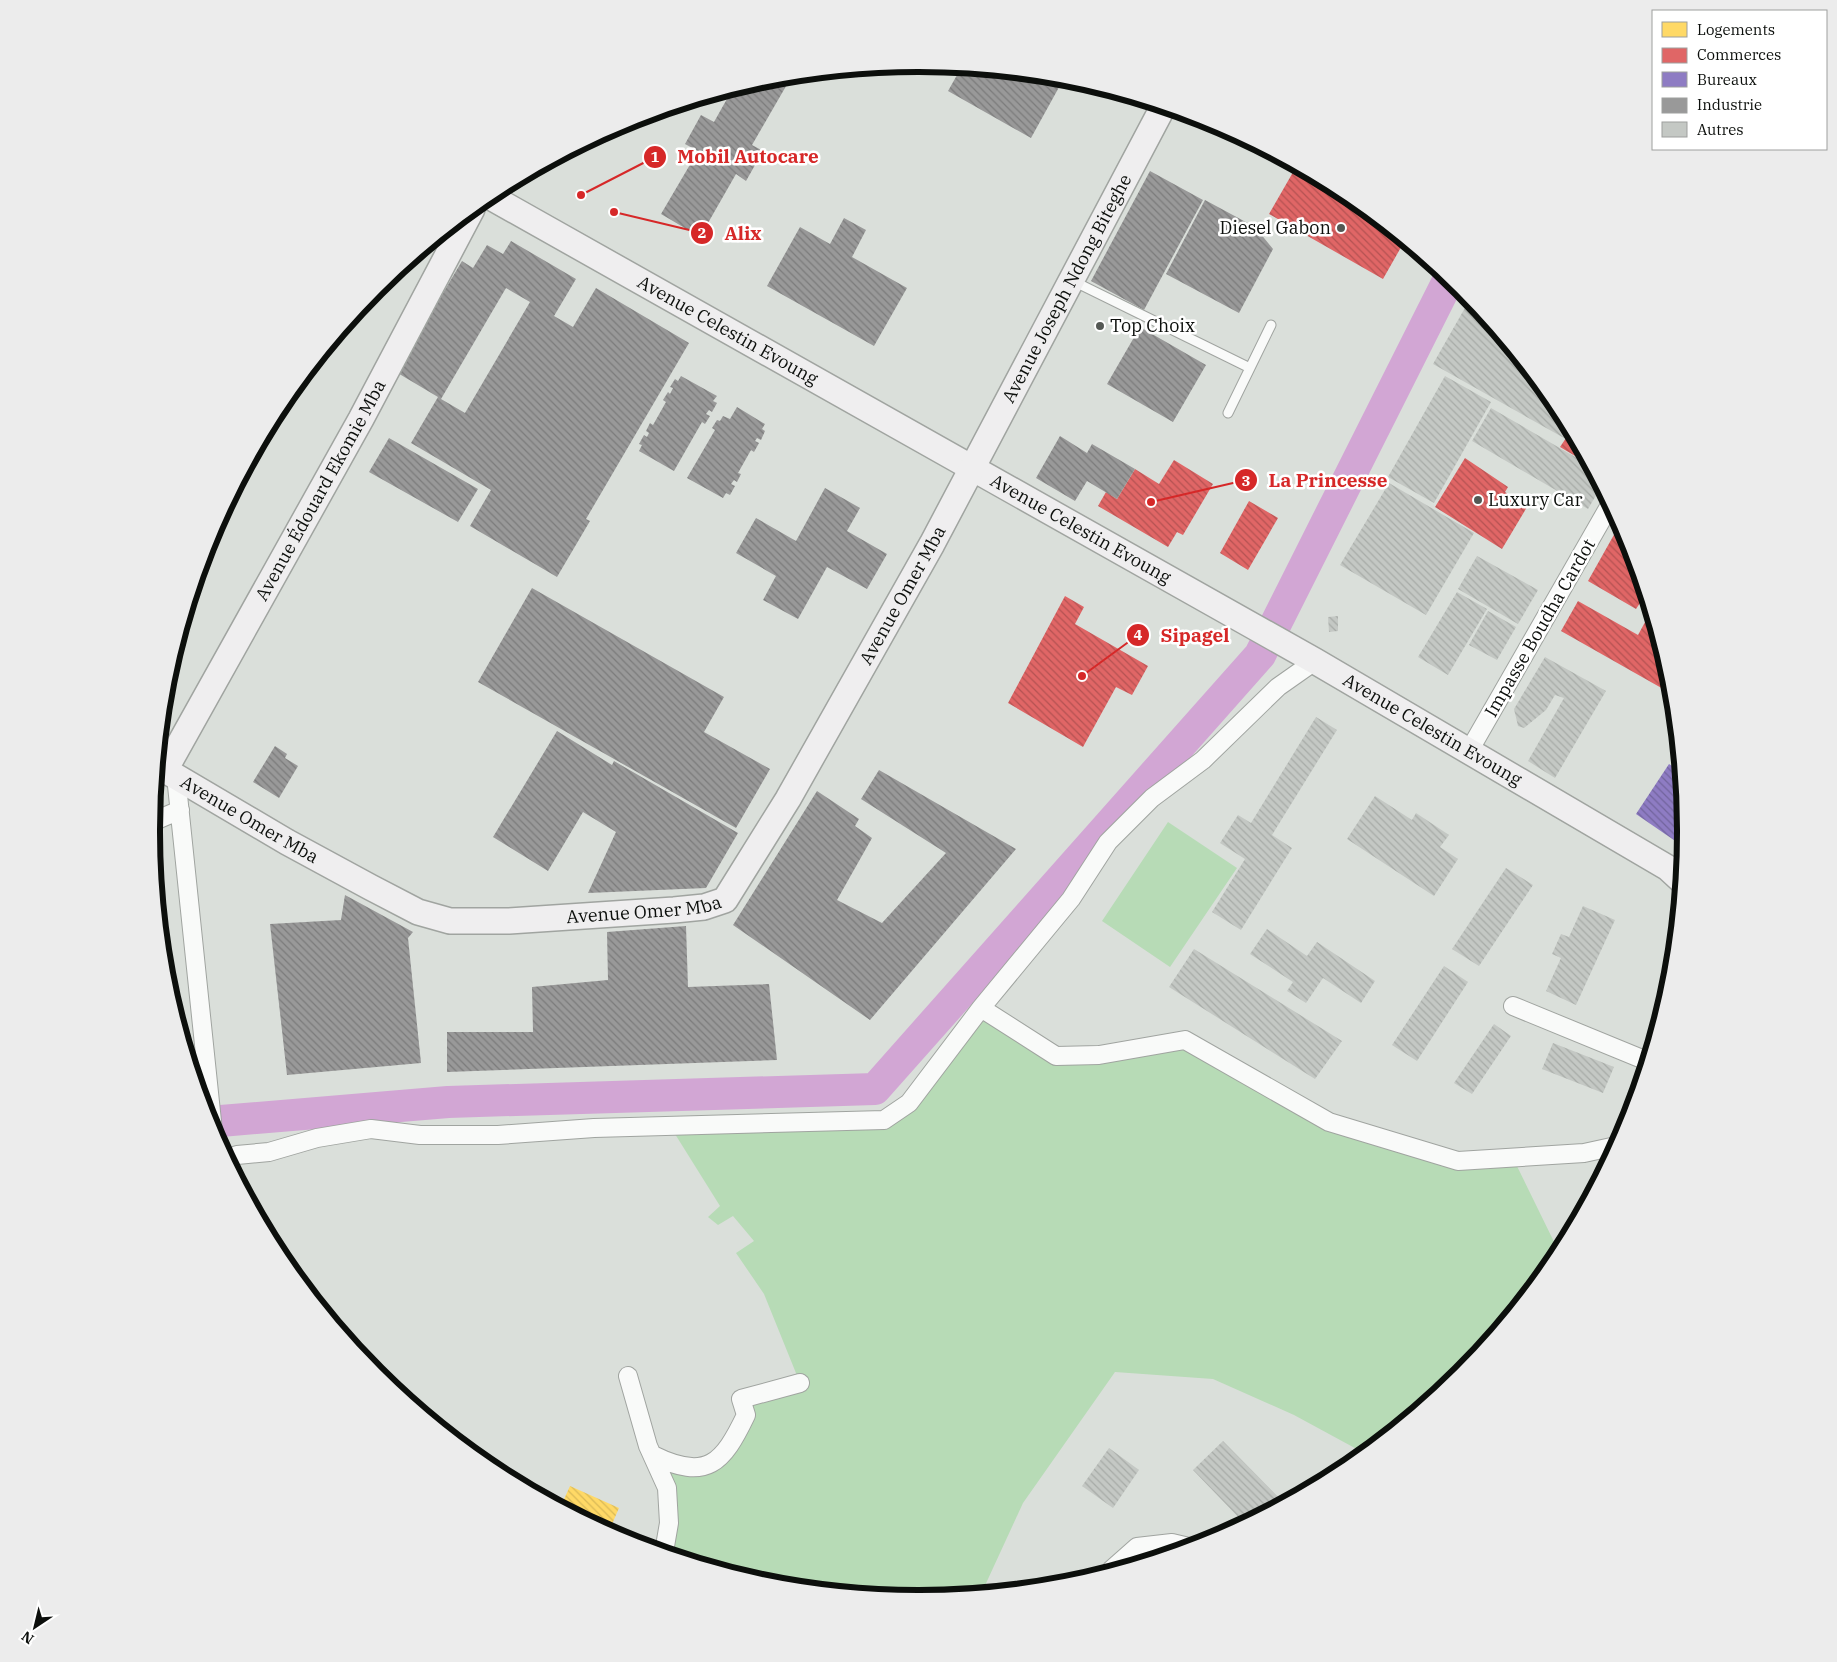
<svg xmlns="http://www.w3.org/2000/svg" width="1837" height="1662" viewBox="0 0 1837 1662" font-family="'IBM Plex Serif',serif">
<style>
.green{fill:#b7dbb6}
.homes{fill:url(#homes-back-hatch)}
.shops{fill:url(#shops-back-hatch)}
.offices{fill:url(#offices-back-hatch)}
.industry{fill:url(#industry-back-hatch);fill-rule:evenodd}
.lines{fill:none;stroke-linecap:round;stroke-linejoin:round}
.river{stroke:#d2a6d4;stroke-width:32}
.building{fill:url(#building-back-hatch)}
.lane-casing{stroke:#a0a4a0;stroke-width:11}
.street-casing{stroke:#a0a4a0;stroke-width:20}
.secondary-casing{stroke:#a0a4a0;stroke-width:28}
.lane{stroke:#f9faf9;stroke-width:9}
.street{stroke:#f9faf9;stroke-width:18}
.secondary{stroke:#efeeef;stroke-width:25}
.poi-dot{fill:#545854;stroke:#fff;stroke-width:2}
.labels{text-anchor:middle;stroke-width:5;stroke-linejoin:round;paint-order:stroke}
.poi-label{font-size:18px;fill:#0c0f0c;stroke:#fff;text-anchor:start}
.street-label{font-size:18px;fill:#0c0f0c;stroke:#fff}
.rim{fill:none;stroke:#0c0f0c;stroke-width:6}
.leader{fill:none;stroke:#d62828;stroke-width:2}
.callout-dot{fill:#d62828;stroke:#fff;stroke-width:2}
.mark-label{font-size:15px;text-anchor:middle;font-weight:bold;fill:#fff}
.callout-label{font-size:19px;text-anchor:middle;font-weight:bold;fill:#d62828;stroke:#fff;stroke-width:5;stroke-linejoin:round;paint-order:stroke}
</style>
<defs>
<pattern id="homes-back-hatch" width="6" height="6" patternUnits="userSpaceOnUse" patternTransform="scale(1.25)"><rect width="6" height="6" fill="#ffd966"/><path d="M-1 5l2 2M0 0l6 6M5-1l2 2" fill="none" stroke="#d9b957"/></pattern>
<pattern id="shops-back-hatch" width="6" height="6" patternUnits="userSpaceOnUse" patternTransform="scale(1.25)"><rect width="6" height="6" fill="#e06666"/><path d="M-1 5l2 2M0 0l6 6M5-1l2 2" fill="none" stroke="#b45252"/></pattern>
<pattern id="offices-back-hatch" width="6" height="6" patternUnits="userSpaceOnUse" patternTransform="scale(1.25)"><rect width="6" height="6" fill="#8e7cc3"/><path d="M-1 5l2 2M0 0l6 6M5-1l2 2" fill="none" stroke="#72649d"/></pattern>
<pattern id="industry-back-hatch" width="6" height="6" patternUnits="userSpaceOnUse" patternTransform="scale(1.25)"><rect width="6" height="6" fill="#999"/><path d="M-1 5l2 2M0 0l6 6M5-1l2 2" fill="none" stroke="#7b7b7b"/></pattern>
<pattern id="building-back-hatch" width="6" height="6" patternUnits="userSpaceOnUse" patternTransform="scale(1.25)"><rect width="6" height="6" fill="#c4c8c4"/><path d="M-1 5l2 2M0 0l6 6M5-1l2 2" fill="none" stroke="#a7aba7"/></pattern>
</defs>
<rect width="100%" height="100%" fill="#dadfda"/>
<!-- green -->
<path class="green" d="M1168,822L1237,868L1170,967L1102,921Z
M981,1008L1056,1056L1185,1040L1329,1122L1458,1161L1513,1158L1559,1252L1461,1374L1364,1453L1294,1415L1213,1379L1115,1372L1023,1503L982,1592L918,1598L769,1583L664,1552L669,1523L653,1455L687,1468L732,1444L741,1399L800,1383L764,1294L736,1253L754,1241L733,1216L718,1225L708,1217L720,1206L670,1126L884,1120Z"/>
<!-- homes -->
<path class="homes" d="M570,1486L619,1508L609,1531L561,1506Z"/>
<!-- shops -->
<path class="shops" d="M1296,167L1345,193L1404,242L1383,279L1269,214Z
M1572,434L1577,443L1587,463L1560,447L1566,438L1569,440Z
M1465,458L1508,487L1505,492L1527,507L1502,549L1435,507Z
M1174,460L1213,484L1183,535L1177,532L1168,547L1098,506L1106,492L1117,499L1135,469L1159,484Z
M1249,501L1278,518L1248,570L1220,553Z
M1620,524L1627,538L1649,609L1640,603L1636,609L1588,581Z
M1065,596L1084,607L1075,624L1148,666L1132,695L1116,687L1083,747L1008,703Z
M1578,601L1638,635L1650,613L1671,682L1672,694L1561,631Z"/>
<!-- offices -->
<path class="offices" d="M1669,764L1680,771L1686,831L1684,847L1636,814Z"/>
<!-- industry -->
<path class="industry" d="M961,68L1058,78L1063,80L1031,138L948,91Z
M783,77L789,81L752,145L763,151L746,181L736,174L700,237L661,214L698,151L685,144L701,115L714,122L732,90L769,78Z
M1150,171L1203,200L1144,310L1091,281Z
M1205,200L1255,227L1273,249L1239,313L1166,274Z
M844,218L866,230L852,257L907,288L874,346L767,286L800,227L830,244Z
M511,241L576,279L554,316L573,327L596,288L689,343L586,519L590,521L557,577L470,526L491,490L411,443L438,397L396,372L462,261L473,268L487,245L503,254ZM506,288L530,302L465,413L441,399Z
M1140,327L1206,365L1173,422L1107,384Z
M681,376L717,396L713,401L717,403L712,412L709,410L706,414L710,416L705,424L702,422L674,471L639,451L642,445L639,444L644,435L647,437L649,433L646,431L650,423L653,425L666,402L663,400L668,392L670,394L673,388L670,387L675,379L678,381Z
M737,407L765,424L762,429L765,431L761,440L757,438L755,441L759,443L754,452L751,450L738,473L741,474L737,482L734,480L731,484L735,486L730,495L726,493L723,498L687,478L715,430L712,428L717,420L720,421L723,416L730,419Z
M1060,436L1087,453L1092,444L1135,469L1117,499L1087,481L1075,501L1036,478Z
M389,438L478,489L458,522L369,472Z
M825,488L860,508L847,531L887,554L867,589L827,567L798,619L763,600L776,576L736,553L756,518L796,541Z
M532,588L724,697L704,732L770,769L736,828L478,682Z
M557,731L612,765L614,761L738,833L706,888L588,893L616,832L583,812L548,871L493,837Z
M275,746L287,754L285,758L298,766L279,798L253,782Z
M879,770L1016,849L870,1020L733,925L817,791L859,819L855,826L872,838L837,900L882,923L946,853L861,799Z
M345,895L413,932L408,938L421,1063L287,1075L270,924L341,920Z
M686,926L688,987L769,984L777,1060L447,1072V1032H533L532,987L608,980L607,932Z"/>
<g class="lines">
<!-- river -->
<path class="river" d="M209,1122L448,1102L875,1089L1260,655L1449,279"/>
</g>
<!-- building -->
<path class="building" d="M1470,299L1557,405L1569,429L1564,438L1433,364Z
M1445,376L1491,402L1434,503L1388,477Z
M1491,408L1589,465L1601,487L1588,509L1472,441Z
M1389,483L1474,533L1426,615L1340,565Z
M1477,556L1538,590L1518,624L1458,589Z
M1457,592L1487,609L1448,675L1418,657Z
M1488,611L1516,627L1497,660L1469,645Z
M1338,616V631L1329,632L1328,617Z
M1545,657L1606,691L1555,778L1528,761L1564,698L1555,695L1546,710L1524,728L1518,726L1514,709Z
M1316,717L1337,730L1272,835L1292,848L1241,930L1212,912L1245,859L1220,843L1238,815L1251,823Z
M1375,796L1412,820L1416,813L1449,835L1440,847L1458,859L1434,896L1347,839Z
M1506,868L1533,885L1479,966L1452,949Z
M1583,906L1615,920L1576,1005L1546,991L1561,958L1552,954L1561,934L1569,937Z
M1267,929L1307,956L1317,942L1375,981L1361,1003L1323,978L1306,1003L1287,991L1293,982L1250,954Z
M1194,949L1342,1041L1315,1079L1169,987Z
M1444,966L1468,982L1417,1061L1392,1045Z
M1494,1024L1511,1036L1472,1094L1454,1083Z
M1553,1043L1614,1067L1603,1093L1542,1069Z
M1223,1441L1283,1502L1244,1523L1193,1470Z
M1109,1448L1139,1470L1113,1508L1082,1486Z"/>
<g class="lines">
<defs>
<path id="lane" d="M1073,281L1250,368L1228,413
M1250,368L1271,325"/>
<path id="street" d="M1469,751L1610,505
M176,776L213,1131
M152,822L180,810
M1513,1006L1647,1061
M981,1008L1056,1056L1099,1055L1185,1040L1329,1122L1458,1161L1584,1153L1616,1146
M237,1155L269,1152L317,1138L371,1129L420,1135H498L594,1128L884,1120L909,1103L981,1008L1071,899L1108,842L1152,798L1203,760L1278,687L1315,661
M628,1376L648,1446L667,1488L669,1523L664,1552
M653,1455C707,1482 723,1463 746,1415L741,1399L800,1383
M1111,1570L1137,1547L1172,1543L1189,1547"/>
<g id="secondary">
<path id="s1" d="M489,196L1315,661L1668,868L1681,880"/>
<path id="s2" d="M158,766L287,842L370,887L418,912L450,921H509L674,910L704,907L725,900L788,799L932,544L1163,107"/>
<path id="s3" d="M165,770L361,419L472,209"/>
</g>
</defs>
<!-- lane casing -->
<use href="#lane" class="lane-casing"/>
<!-- street casing -->
<use href="#street" class="street-casing"/>
<!-- secondary casing -->
<use href="#secondary" class="secondary-casing"/>
<!-- lane -->
<use href="#lane" class="lane"/>
<!-- street -->
<use href="#street" class="street"/>
<!-- secondary -->
<use href="#secondary" class="secondary"/>
</g>
<!-- markers -->
<g class="poi-dot">
<circle cx="1341" cy="228" r="5"/>
<circle cx="1100" cy="326" r="5"/>
<circle cx="1478" cy="500" r="5"/>
</g>
<g class="labels">
<!-- poi labels -->
<g class="poi-label">
<text x="1331" y="234" text-anchor="end">Diesel Gabon</text>
<text x="1110" y="332">Top Choix</text>
<text x="1488" y="506">Luxury Car</text>
</g>
<!-- street labels -->
<g class="street-label">
<text dy="6" stroke="none"><textPath href="#s2" startOffset="1309">Avenue Joseph Ndong Biteghe</textPath></text>
<text dy="6" stroke="none"><textPath href="#s1" startOffset="274">Avenue Celestin Evoung</textPath></text>
<text dy="6" stroke="none"><textPath href="#s3" startOffset="320">Avenue Édouard Ekomie Mba</textPath></text>
<text dy="6" stroke="none"><textPath href="#s1" startOffset="679">Avenue Celestin Evoung</textPath></text>
<text dy="6" stroke="none"><textPath href="#s2" startOffset="961">Avenue Omer Mba</textPath></text>
<text transform="translate(1540 628) rotate(-60)" y="6">Impasse Boudha Cardot</text>
<text dy="6" stroke="none"><textPath href="#s1" startOffset="1084">Avenue Celestin Evoung</textPath></text>
<text dy="6" stroke="none"><textPath href="#s2" startOffset="106">Avenue Omer Mba</textPath></text>
<text dy="6" stroke="none"><textPath href="#s2" startOffset="526">Avenue Omer Mba</textPath></text>
</g>
</g>
<!-- crop -->
<path d="M0 0H1837V1662H0ZM918 72H919A758 758 0 0 1 1677 830V832A758 758 0 0 1 919 1590H918A758 758 0 0 1 160 832V830A758 758 0 0 1 918 72Z" fill="#ececec" fill-rule="evenodd"/>
<path class="rim" d="M918 72H919A758 758 0 0 1 1677 830V832A758 758 0 0 1 919 1590H918A758 758 0 0 1 160 832V830A758 758 0 0 1 918 72Z"/>
<!-- callouts -->
<path class="leader" d="M581 195L655 157M614 212L702 233M1151 502L1246 480M1082 676L1138 635"/>
<g class="callout-dot">
<circle cx="581" cy="195" r="5"/>
<circle cx="614" cy="212" r="5"/>
<circle cx="1151" cy="502" r="5"/>
<circle cx="1082" cy="676" r="5"/>
<circle cx="655" cy="157" r="12"/>
<circle cx="702" cy="233" r="12"/>
<circle cx="1246" cy="480" r="12"/>
<circle cx="1138" cy="635" r="12"/>
</g>
<g class="mark-label">
<text x="655" y="162">1</text>
<text x="702" y="238">2</text>
<text x="1246" y="486">3</text>
<text x="1138" y="640">4</text>
</g>
<g class="callout-label">
<text x="748" y="163">Mobil Autocare</text>
<text x="743" y="240">Alix</text>
<text x="1328" y="487">La Princesse</text>
<text x="1195" y="642">Sipagel</text>
</g>
<!-- legend -->
<rect x="1652" y="10" width="175" height="140" fill="#ffffff" stroke="#9e9f9e"/>
<rect x="1662" y="22" width="25" height="15" fill="#ffd966" stroke="#9e9f9e"/>
<text x="1697" y="35" font-size="15" fill="#0c0f0c">Logements</text>
<rect x="1662" y="48" width="25" height="15" fill="#e06666" stroke="#9e9f9e"/>
<text x="1697" y="60" font-size="15" fill="#0c0f0c">Commerces</text>
<rect x="1662" y="72" width="25" height="15" fill="#8e7cc3" stroke="#9e9f9e"/>
<text x="1697" y="85" font-size="15" fill="#0c0f0c">Bureaux</text>
<rect x="1662" y="98" width="25" height="15" fill="#999999" stroke="#9e9f9e"/>
<text x="1697" y="110" font-size="15" fill="#0c0f0c">Industrie</text>
<rect x="1662" y="122" width="25" height="15" fill="#c4c8c4" stroke="#9e9f9e"/>
<text x="1697" y="135" font-size="15" fill="#0c0f0c">Autres</text>
<!-- north arrow -->
<g transform="translate(35 1627) rotate(215)" stroke="#ffffff" stroke-width="4" paint-order="stroke">
<path d="M0-4L9 19L0 12L-9 19Z" fill="#0c0f0c"/>
<text y="-8" font-size="14" font-weight="bold" text-anchor="middle" fill="#0c0f0c">N</text>
</g>
</svg>
